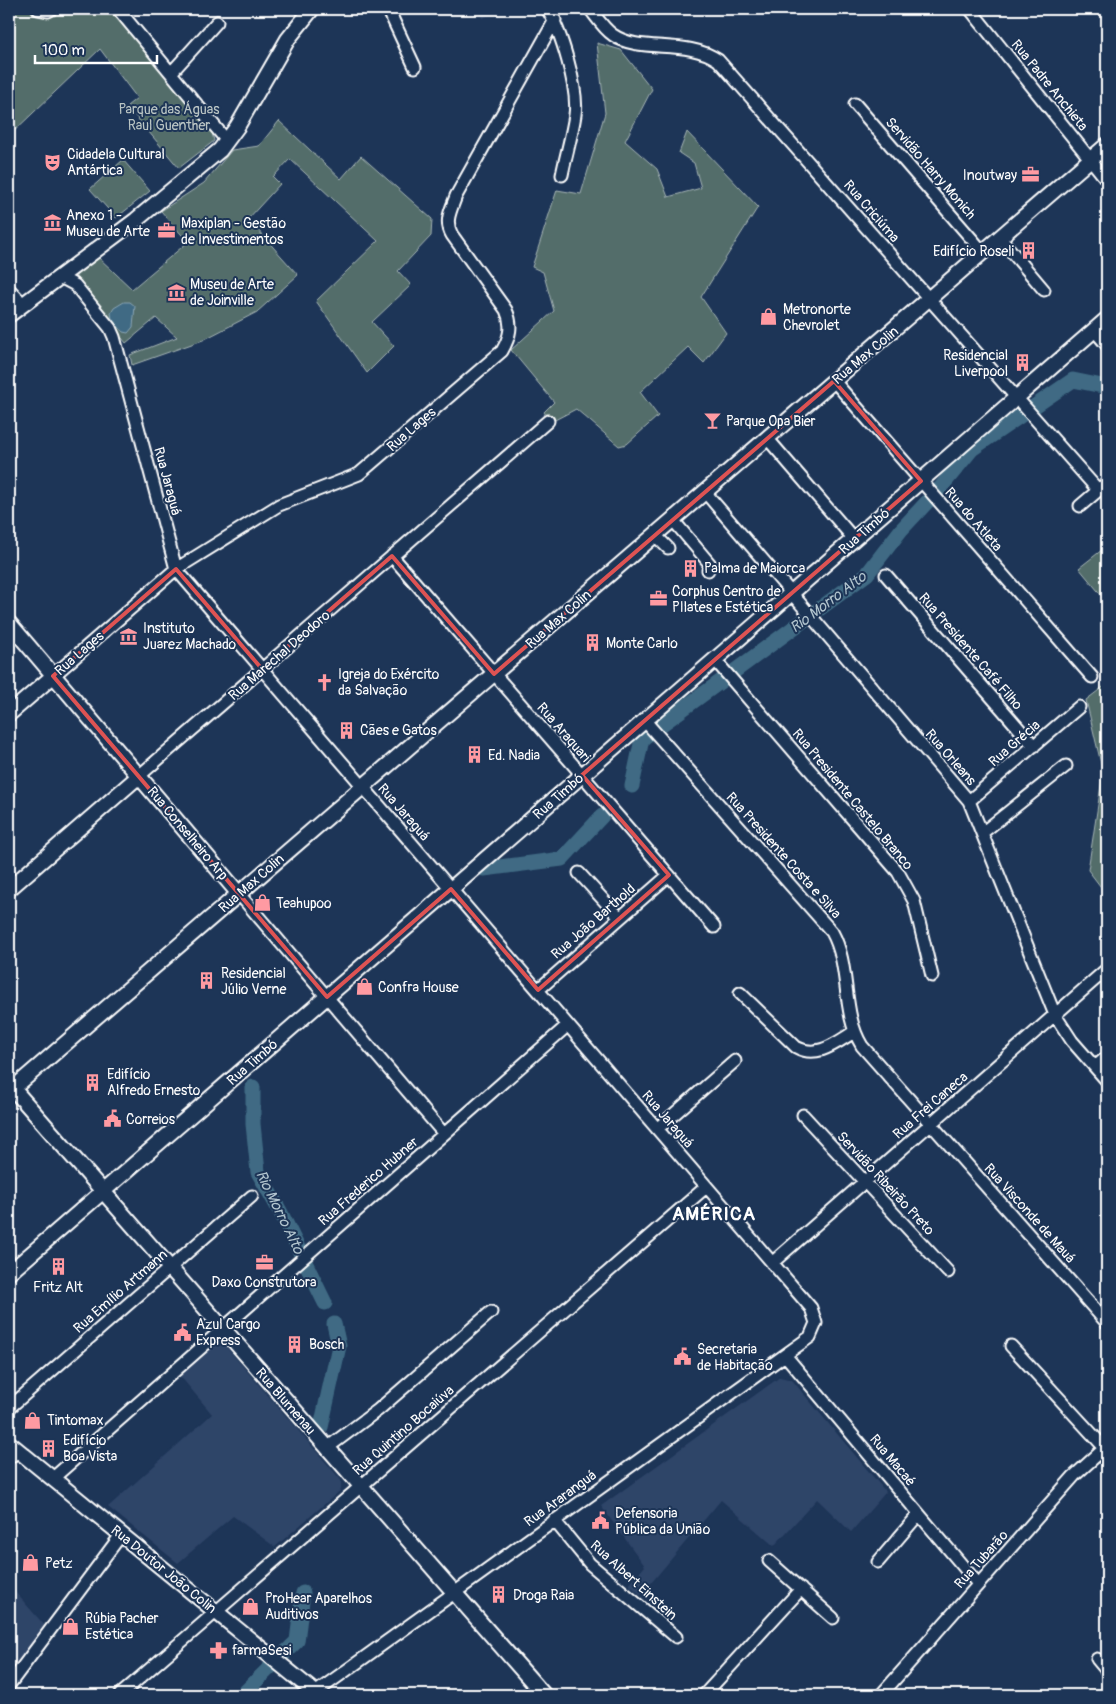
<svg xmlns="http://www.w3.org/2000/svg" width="1116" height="1704" viewBox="0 0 1116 1704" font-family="Pangolin,sans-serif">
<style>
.built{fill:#2e4468}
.green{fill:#526d6b;stroke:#a8b6b5}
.water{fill:#3f6b84;stroke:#8ca6b5}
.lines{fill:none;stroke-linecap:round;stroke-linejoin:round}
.river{stroke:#3f6b84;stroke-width:15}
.minor-casing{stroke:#fff;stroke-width:15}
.major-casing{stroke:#fff;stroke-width:18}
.minor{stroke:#1d3557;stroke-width:11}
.major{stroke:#1d3557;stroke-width:14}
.marked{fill:none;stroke:#de5353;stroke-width:4;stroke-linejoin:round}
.labels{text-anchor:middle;stroke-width:4;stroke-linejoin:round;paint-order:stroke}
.street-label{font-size:14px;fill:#fff;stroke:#1d3557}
.park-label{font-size:14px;fill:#bac5c4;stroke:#1d3557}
.poi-label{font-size:14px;fill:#fff;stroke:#1d3557;text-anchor:start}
.water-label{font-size:15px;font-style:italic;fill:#b2c4ce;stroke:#1d3557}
.district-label{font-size:19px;font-weight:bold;letter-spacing:1px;fill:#fff;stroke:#1d3557}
</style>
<rect width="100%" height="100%" fill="#1d3557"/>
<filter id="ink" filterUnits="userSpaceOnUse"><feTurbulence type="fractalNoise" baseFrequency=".02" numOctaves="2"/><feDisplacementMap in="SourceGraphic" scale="10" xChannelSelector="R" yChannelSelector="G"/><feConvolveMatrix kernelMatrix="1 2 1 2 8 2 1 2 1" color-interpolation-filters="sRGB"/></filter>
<g filter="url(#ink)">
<!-- built -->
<path class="built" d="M478,9H506L482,18Z
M221,1341L341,1480V1490L275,1547L233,1516L178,1563L108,1507L212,1414L180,1376Z
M780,1377L792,1380L886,1492L851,1532L817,1499L774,1546L721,1500L641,1595L629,1585L645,1566L601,1506Z
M9,1585L46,1627L9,1676Z"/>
<!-- green -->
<path class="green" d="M9,9H111L211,128L214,141L179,168L127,106L137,98L100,49L10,135Z
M597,43L621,50L652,89L625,141L657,169L668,197L701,188L694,163L679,153L687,132L758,207L701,297L726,333L704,363L688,347L640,392L658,416L627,444L619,446L576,409L551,422L544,412L554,402L511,350L554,311L543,272L532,267L557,190L581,194L605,113Z
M279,121L341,179L361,156L432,219L431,236L398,271L411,285L372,322L394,346L367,373L316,301L378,241L290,159L273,177L280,184L248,219L298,275L257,312L203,340L132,365L130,355L177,337L156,318L126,343L76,281V274L98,257L132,289L188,242L161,211L204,183L232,150L259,146Z
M123,160L150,191L116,218L90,189Z
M1107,546V602L1079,568Z
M1107,684V895L1088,870L1103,772L1086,700Z"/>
<!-- water -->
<path class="water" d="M124,302H130L135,306L133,327L128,333L123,332L112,319L111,313L114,308Z"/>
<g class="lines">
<!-- river -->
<path class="river" d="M632,786L642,739L867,574L901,530L941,487L972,449L1073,380L1107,387
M484,869L562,859L602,816
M253,1087V1124L258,1172L281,1213L325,1303
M321,1427L339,1346L334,1324
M242,1695L297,1641L303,1593"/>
<defs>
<path id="minor" d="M38,9L48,11L52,9
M118,9L227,141
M388,9L415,67
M547,9C561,30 579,90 575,115C572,135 566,155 562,175
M590,9C597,18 604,29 613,35C640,54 686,38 718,60L1098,490
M970,9L1107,180
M171,73L217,22
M855,104L983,252
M1000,238L1044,290
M60,277L75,285L110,328L114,337L176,569L811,1308L816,1323L810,1337L315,1693
M9,289L23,304
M1094,330L1107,345
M834,381L1092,677
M767,438L854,539
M705,492L969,801L1055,1015L1072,1041L1107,1081
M1080,506L1107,483
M673,520L710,564L708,570
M655,535L668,548
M392,556L714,927
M886,575L1034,746
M715,660L898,872L914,901L932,976
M53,676L176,569L279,505L359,474L502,351C510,337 513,325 506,310L452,235C444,221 451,210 456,196L555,20
M645,721L832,932C851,966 841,1012 862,1046L1107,1323
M139,776L548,421
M969,801L1079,707
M982,833L1066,766
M579,873L620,918
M239,894L444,1134
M538,990L669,875
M740,993L796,1047C817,1059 836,1043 854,1032
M1095,1067L1107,1057
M803,1115L948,1272
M657,1129L735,1061
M772,1263L1107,969
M1011,1346L1104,1447
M785,1355L978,1584
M9,1408L252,1196
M327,1448L378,1410L491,1312
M9,1458L18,1451
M52,1479L568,1025
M554,1520L590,1564L676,1637
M769,1561L833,1618
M878,1562L919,1514
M1097,1659L1107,1671
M9,1685L121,1535
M120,1695L706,1187
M704,1695L801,1589
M881,1695L1074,1476L1107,1446"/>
<path id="major" d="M9,315L136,220L220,150L237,127L288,39L312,9
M9,623L239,894
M9,714L53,676
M9,889L139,776
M9,1084L544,1695
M9,1092L1107,145
M9,1273L1107,319
M9,1443L318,1695"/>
</defs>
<!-- minor casing -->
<use href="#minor" class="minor-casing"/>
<!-- major casing -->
<use href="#major" class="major-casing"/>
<!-- minor -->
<use href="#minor" class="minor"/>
<!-- major -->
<use href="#major" class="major"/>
</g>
</g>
<!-- marked area -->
<path class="marked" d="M834,381L921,481L582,775L669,875L538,990L451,889L327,997L53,676L176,569L262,669L392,556L494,674Z"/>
<!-- icons -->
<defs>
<symbol id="theatre-bare" viewBox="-9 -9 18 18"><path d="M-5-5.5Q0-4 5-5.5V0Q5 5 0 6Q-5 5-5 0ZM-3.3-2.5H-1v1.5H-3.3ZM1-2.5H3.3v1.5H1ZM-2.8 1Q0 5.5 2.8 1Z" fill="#ff9aa2" stroke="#1d3557" stroke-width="2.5" paint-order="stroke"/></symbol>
<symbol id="office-bare" viewBox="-9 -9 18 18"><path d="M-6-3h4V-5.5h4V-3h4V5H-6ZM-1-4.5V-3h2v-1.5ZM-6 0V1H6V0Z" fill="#ff9aa2" stroke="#1d3557" stroke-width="2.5" paint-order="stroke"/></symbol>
<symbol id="museum-bare" viewBox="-9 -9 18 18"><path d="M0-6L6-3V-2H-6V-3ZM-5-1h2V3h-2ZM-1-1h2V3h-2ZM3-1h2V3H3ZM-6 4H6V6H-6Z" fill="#ff9aa2" stroke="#1d3557" stroke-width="2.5" paint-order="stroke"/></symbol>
<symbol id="building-bare" viewBox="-9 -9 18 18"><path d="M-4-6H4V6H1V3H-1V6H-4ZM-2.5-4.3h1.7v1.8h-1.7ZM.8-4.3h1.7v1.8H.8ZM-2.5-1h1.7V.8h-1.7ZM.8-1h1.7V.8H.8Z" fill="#ff9aa2" stroke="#1d3557" stroke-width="2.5" paint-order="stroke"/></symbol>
<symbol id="shop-bare" viewBox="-9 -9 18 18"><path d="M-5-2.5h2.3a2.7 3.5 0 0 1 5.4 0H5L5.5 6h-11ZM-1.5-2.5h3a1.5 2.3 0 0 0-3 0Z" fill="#ff9aa2" stroke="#1d3557" stroke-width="2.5" paint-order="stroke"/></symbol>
<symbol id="bar-bare" viewBox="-9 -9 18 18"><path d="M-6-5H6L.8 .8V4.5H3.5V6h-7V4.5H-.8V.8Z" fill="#ff9aa2" stroke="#1d3557" stroke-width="2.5" paint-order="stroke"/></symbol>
<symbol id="church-bare" viewBox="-9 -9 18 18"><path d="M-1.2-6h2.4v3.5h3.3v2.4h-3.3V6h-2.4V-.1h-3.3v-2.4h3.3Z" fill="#ff9aa2" stroke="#1d3557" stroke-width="2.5" paint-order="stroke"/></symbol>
<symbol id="civic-bare" viewBox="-9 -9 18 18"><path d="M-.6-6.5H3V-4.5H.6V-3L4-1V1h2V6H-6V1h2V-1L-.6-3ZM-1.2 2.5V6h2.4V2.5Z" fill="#ff9aa2" stroke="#1d3557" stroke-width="2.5" paint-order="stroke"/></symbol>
<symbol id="pharmacy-bare" viewBox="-9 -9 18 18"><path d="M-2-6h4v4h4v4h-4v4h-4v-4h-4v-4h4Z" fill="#ff9aa2" stroke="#1d3557" stroke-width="2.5" paint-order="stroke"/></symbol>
</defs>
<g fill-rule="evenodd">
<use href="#theatre-bare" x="40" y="150" width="25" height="25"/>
<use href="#office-bare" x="1018" y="162" width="25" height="25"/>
<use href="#museum-bare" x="40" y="210" width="25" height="25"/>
<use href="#office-bare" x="154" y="218" width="25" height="25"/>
<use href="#building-bare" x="1016" y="238" width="25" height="25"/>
<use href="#museum-bare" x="164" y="280" width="25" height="25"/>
<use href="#shop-bare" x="756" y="304" width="25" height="25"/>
<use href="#building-bare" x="1010" y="350" width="25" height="25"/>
<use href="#bar-bare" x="700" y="408" width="25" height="25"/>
<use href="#building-bare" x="678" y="556" width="25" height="25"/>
<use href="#office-bare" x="646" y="586" width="25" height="25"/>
<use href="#museum-bare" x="116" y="624" width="25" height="25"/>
<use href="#building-bare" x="580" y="630" width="25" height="25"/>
<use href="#church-bare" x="312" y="670" width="25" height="25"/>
<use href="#building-bare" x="334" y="718" width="25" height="25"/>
<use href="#building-bare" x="462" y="742" width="25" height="25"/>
<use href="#shop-bare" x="250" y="890" width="25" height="25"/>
<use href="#building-bare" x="194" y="968" width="25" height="25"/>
<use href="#shop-bare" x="352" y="974" width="25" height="25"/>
<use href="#building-bare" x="80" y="1070" width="25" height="25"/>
<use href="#civic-bare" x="100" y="1106" width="25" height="25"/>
<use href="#office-bare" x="252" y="1250" width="25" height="25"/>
<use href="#building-bare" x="46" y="1254" width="25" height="25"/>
<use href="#civic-bare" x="170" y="1320" width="25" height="25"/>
<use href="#building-bare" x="282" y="1332" width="25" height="25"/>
<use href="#civic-bare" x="670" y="1344" width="25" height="25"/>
<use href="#shop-bare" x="20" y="1408" width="25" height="25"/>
<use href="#building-bare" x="36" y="1436" width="25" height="25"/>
<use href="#civic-bare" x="588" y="1508" width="25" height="25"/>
<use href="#shop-bare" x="18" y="1550" width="25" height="25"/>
<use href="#building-bare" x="486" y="1582" width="25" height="25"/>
<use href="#shop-bare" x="238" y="1594" width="25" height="25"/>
<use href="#shop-bare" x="58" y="1614" width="25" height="25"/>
<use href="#pharmacy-bare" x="206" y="1638" width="25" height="25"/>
</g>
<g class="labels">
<!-- street labels -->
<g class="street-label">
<text transform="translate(1050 85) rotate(51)" y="5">Rua Padre Anchieta</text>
<text transform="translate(931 168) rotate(49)" y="5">Servidão Harry Monich</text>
<text transform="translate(872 211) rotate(49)" y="5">Rua Criciúma</text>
<text transform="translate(865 355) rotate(-40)" y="5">Rua Max Colin</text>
<text transform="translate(411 429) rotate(-41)" y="5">Rua Lages</text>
<text transform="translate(168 481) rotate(75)" y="5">Rua Jaraguá</text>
<text transform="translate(974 519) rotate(49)" y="5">Rua do Atleta</text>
<text transform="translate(864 531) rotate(-41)" y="5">Rua Timbó</text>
<text transform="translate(558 619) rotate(-41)" y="5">Rua Max Colin</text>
<text transform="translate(971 651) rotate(49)" y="5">Rua Presidente Café Filho</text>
<text transform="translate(79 653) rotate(-41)" y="5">Rua Lages</text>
<text transform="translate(279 655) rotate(-41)" y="5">Rua Marechal Deodoro</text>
<text transform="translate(564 732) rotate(49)" y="5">Rua Araquari</text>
<text transform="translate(1014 743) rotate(-41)" y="5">Rua Grécia</text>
<text transform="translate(951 757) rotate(49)" y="5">Rua Orleans</text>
<text transform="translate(558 796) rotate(-41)" y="5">Rua Timbó</text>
<text transform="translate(853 799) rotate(50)" y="5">Rua Presidente Castelo Branco</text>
<text transform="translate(404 812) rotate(49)" y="5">Rua Jaraguá</text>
<text transform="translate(188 833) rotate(50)" y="5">Rua Conselheiro Arp</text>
<text transform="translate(784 855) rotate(48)" y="5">Rua Presidente Costa e Silva</text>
<text transform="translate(251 883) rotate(-41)" y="5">Rua Max Colin</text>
<text transform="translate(593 921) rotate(-41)" y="5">Rua João Barthold</text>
<text transform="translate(252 1062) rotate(-41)" y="5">Rua Timbó</text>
<text transform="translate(930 1105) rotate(-41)" y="5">Rua Frei Caneca</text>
<text transform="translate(668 1119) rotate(49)" y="5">Rua Jaraguá</text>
<text transform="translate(368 1181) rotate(-41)" y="5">Rua Frederico Hubner</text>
<text transform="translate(886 1183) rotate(47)" y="5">Servidão Ribeirão Preto</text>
<text transform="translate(1030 1213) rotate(48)" y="5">Rua Visconde de Mauá</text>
<text transform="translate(120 1291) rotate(-41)" y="5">Rua Emílio Artmann</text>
<text transform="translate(286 1401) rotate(49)" y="5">Rua Blumenau</text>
<text transform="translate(403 1430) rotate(-41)" y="5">Rua Quintino Bocaiúva</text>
<text transform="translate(893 1460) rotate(50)" y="5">Rua Macaé</text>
<text transform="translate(560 1498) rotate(-36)" y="5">Rua Araranguá</text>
<text transform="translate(981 1559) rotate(-48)" y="5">Rua Tubarão</text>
<text transform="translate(164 1569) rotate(39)" y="5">Rua Doutor João Colin</text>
<text transform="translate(634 1580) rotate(42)" y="5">Rua Albert Einstein</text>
</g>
<!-- park labels -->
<g class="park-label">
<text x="169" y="114">Parque das Águas<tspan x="169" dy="16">Raul Guenther</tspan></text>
</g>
<!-- poi labels -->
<g class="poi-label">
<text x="67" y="159">Cidadela Cultural<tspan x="67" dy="16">Antártica</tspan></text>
<text x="1017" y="180" text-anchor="end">Inoutway</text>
<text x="66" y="220">Anexo 1 -<tspan x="66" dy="16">Museu de Arte</tspan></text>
<text x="181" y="228">Maxiplan - Gestão<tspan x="181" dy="16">de Investimentos</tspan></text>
<text x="1014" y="256" text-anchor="end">Edifício Roseli</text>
<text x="190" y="289">Museu de Arte<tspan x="190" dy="16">de Joinville</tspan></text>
<text x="783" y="314">Metronorte<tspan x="783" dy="16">Chevrolet</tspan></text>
<text x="1008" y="360" text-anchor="end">Residencial<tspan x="1008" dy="16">Liverpool</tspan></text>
<text x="726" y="426">Parque Opa Bier</text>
<text x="704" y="573">Palma de Maiorca</text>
<text x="672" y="596">Corphus Centro de<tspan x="672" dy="16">PIlates e Estética</tspan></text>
<text x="143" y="633">Instituto<tspan x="143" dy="16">Juarez Machado</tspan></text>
<text x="606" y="648">Monte Carlo</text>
<text x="338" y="679">Igreja do Exército<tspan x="338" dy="16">da Salvação</tspan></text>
<text x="360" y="735">Cães e Gatos</text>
<text x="488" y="760">Ed. Nadia</text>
<text x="276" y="908">Teahupoo</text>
<text x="221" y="978">Residencial<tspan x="221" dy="16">Júlio Verne</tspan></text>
<text x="378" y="992">Confra House</text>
<text x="107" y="1079">Edifício<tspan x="107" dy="16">Alfredo Ernesto</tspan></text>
<text x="126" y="1124">Correios</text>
<text x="264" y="1287" text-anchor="middle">Daxo Construtora</text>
<text x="58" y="1292" text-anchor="middle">Fritz Alt</text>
<text x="196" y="1329">Azul Cargo<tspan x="196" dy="16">Express</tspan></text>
<text x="309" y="1349">Bosch</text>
<text x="697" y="1354">Secretaria<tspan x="697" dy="16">de Habitação</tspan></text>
<text x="47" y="1425">Tintomax</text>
<text x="63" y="1445">Edifício<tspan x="63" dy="16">Boa Vista</tspan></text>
<text x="615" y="1518">Defensoria<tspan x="615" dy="16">Pública da União</tspan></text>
<text x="45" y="1568">Petz</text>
<text x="513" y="1600">Droga Raia</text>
<text x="265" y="1603">ProHear Aparelhos<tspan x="265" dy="16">Auditivos</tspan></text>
<text x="85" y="1623">Rúbia Pacher<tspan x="85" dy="16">Estética</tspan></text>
<text x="232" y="1655">farmaSesi</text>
</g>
<!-- water labels -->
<g class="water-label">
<text transform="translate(828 602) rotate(-37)" y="5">Rio Morro Alto</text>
<text transform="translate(280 1212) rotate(64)" y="5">Rio Morro Alto</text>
</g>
<!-- district labels -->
<g class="district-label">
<text x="714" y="1220">AMÉRICA</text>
</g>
</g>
<!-- margin -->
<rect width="1116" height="1704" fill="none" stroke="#1d3557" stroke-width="30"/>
<rect x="15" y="15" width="1086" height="1674" fill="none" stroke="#fff" stroke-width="2" filter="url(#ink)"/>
<!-- scale -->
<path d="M35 55v8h122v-8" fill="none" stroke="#ffffff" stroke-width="2.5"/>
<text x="42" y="55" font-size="15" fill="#ffffff" stroke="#1d3557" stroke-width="4" paint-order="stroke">100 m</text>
</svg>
